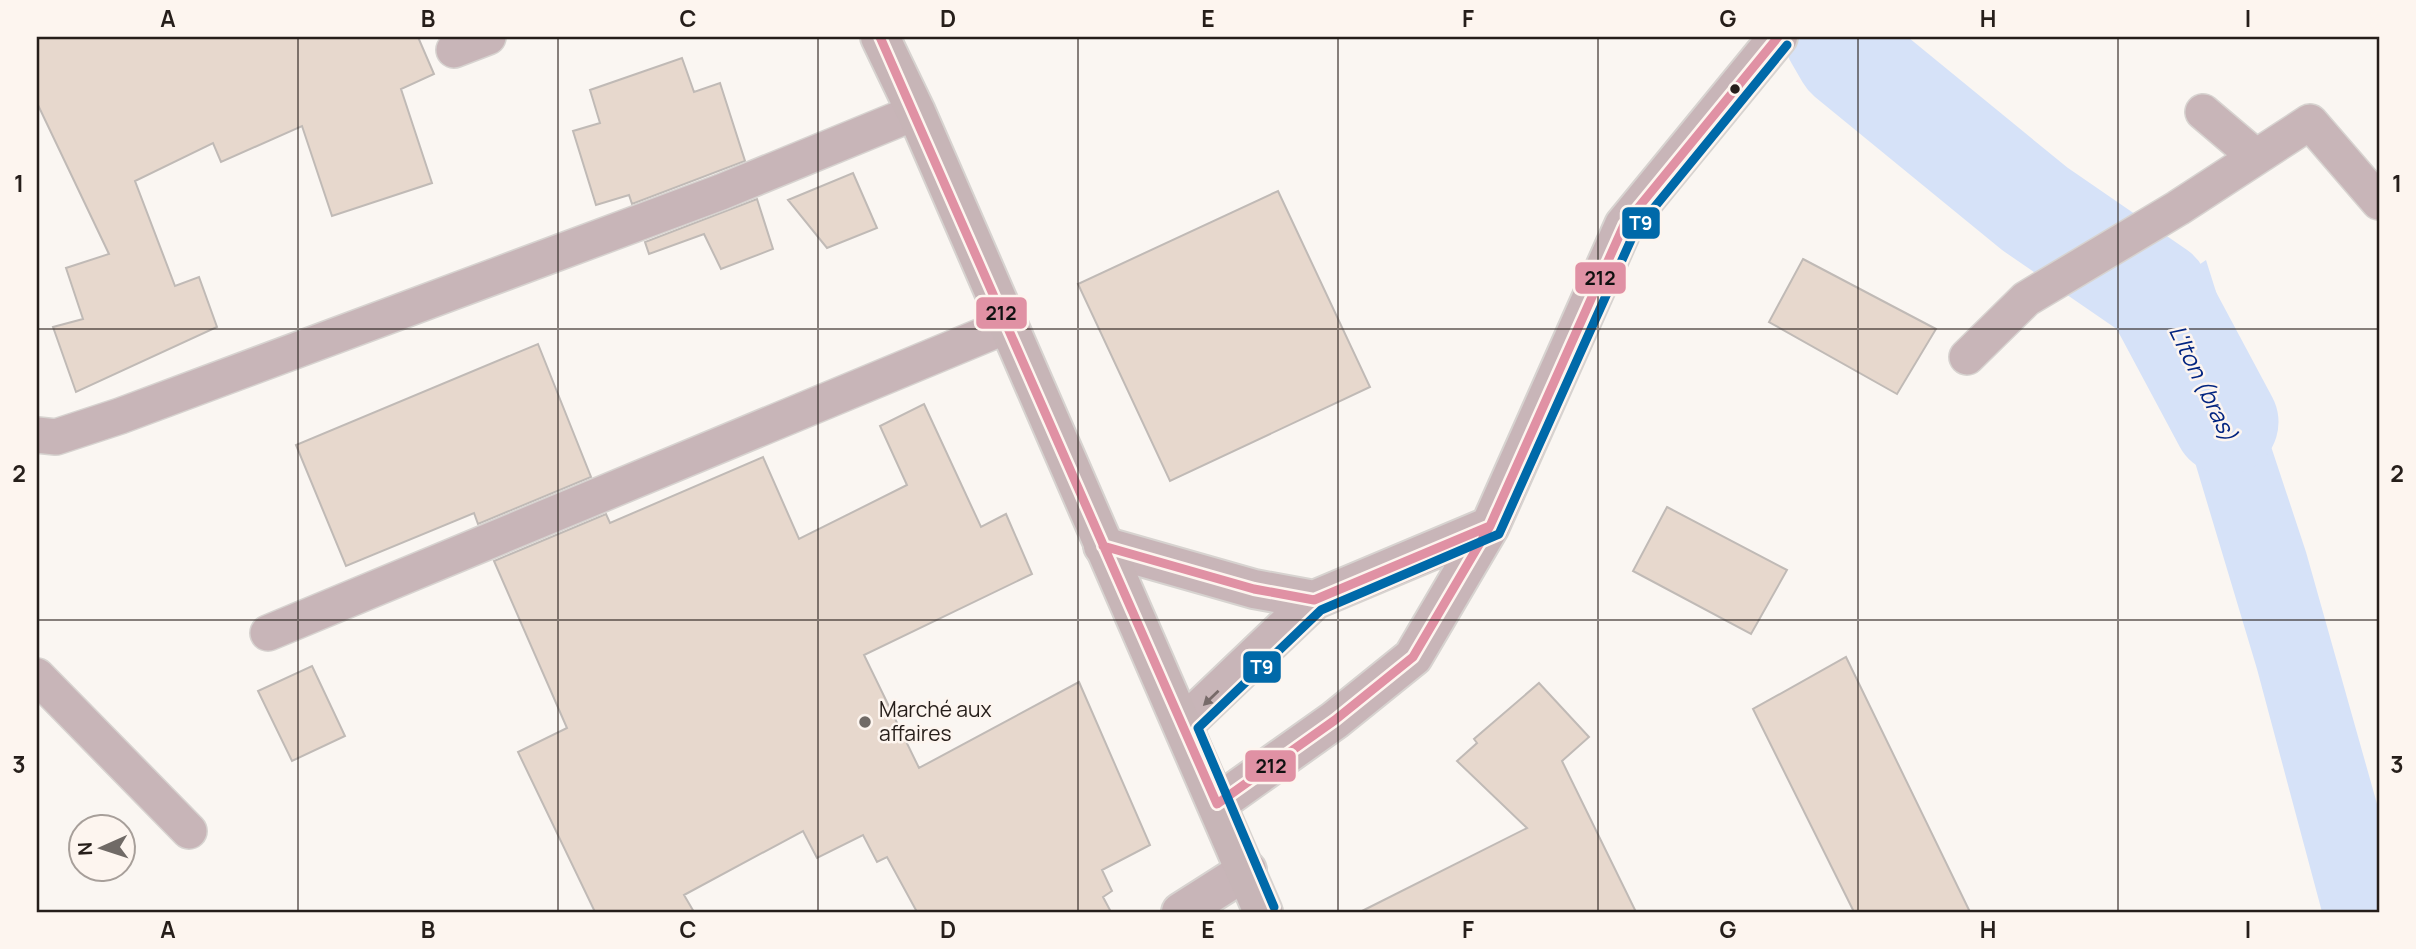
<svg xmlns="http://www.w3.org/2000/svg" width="2416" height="949" viewBox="0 0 2416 949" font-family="Manrope,sans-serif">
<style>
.water{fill:#d6e2f8}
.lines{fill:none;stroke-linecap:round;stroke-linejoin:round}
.river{stroke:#d6e2f8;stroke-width:105}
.building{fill:#e7d8cd;stroke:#c0bab6;stroke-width:2}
.lane-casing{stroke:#d7d3d0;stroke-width:38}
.street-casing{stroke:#d7d3d0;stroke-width:42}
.primary-casing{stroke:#d7d3d0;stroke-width:42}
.lane{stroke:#c8b5b8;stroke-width:35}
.street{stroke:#c8b5b8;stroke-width:38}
.primary{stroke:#c7b5b7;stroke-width:38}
.bus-1-casing{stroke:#fdf5ef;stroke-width:14}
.bus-2-casing{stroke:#fdf5ef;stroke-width:14}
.bus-1{stroke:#e091a4;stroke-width:9}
.bus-2{stroke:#0069a9;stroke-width:9}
.oneway{fill:#776a69}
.grid{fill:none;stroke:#261e1a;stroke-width:2;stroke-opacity:0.55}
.bus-dot{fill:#261e1a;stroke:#fdf5ef;stroke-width:2.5}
.poi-dot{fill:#706a66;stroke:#fdf5ef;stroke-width:2.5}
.labels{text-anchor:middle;stroke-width:5;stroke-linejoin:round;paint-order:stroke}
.poi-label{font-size:21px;fill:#261e1a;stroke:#fdf5ef;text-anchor:start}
.water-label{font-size:23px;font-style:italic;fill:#032581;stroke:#fdf5ef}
.line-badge{stroke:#fdf5ef;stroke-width:2.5}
.badge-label{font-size:19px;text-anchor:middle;font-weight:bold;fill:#fff}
.pale-badge-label{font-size:19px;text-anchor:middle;font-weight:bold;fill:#111}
.neatline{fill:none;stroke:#261e1a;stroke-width:2.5}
.grid-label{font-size:23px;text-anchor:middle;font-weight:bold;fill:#261e1a}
</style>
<rect width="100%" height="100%" fill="#faf6f2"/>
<!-- water -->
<path class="water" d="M1869,37H1888L1941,105L2058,195L2004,230C1947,175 1887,123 1817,88Z
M2206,260L2251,403L2257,404L2306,552L2379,811V912H2322L2257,669L2182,419L2160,365L2122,318Z"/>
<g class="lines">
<!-- river -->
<path class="river" d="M1837,37L1848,56L2035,209L2157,293L2226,422"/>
</g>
<!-- building -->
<path class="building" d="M37,37H418L434,74L401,89L432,183L332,216L302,126L221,162L213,143L135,181L175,286L199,277L217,327L76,392L53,327L83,319L66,268L109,254L37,103Z
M682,58L694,92L720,83L745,161L632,204L629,195L596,205L573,131L600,123L590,90Z
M853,173L877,228L827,248L788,200Z
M1278,191L1370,387L1170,481L1078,284Z
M757,199L773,249L721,269L704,234L649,254L645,242Z
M1803,259L1936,329L1897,394L1769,322Z
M538,344L591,477L478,524L474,513L346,566L296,445Z
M924,404L981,527L1006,514L1032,574L864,655L919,768L1079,682L1150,845L1102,870L1112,891L1103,897L1111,912H917L887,857L877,862L863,835L817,858L803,831L684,895L694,912H595L518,752L567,728L494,561L606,514L610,523L763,457L799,539L907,485L880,426Z
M1667,507L1787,570L1751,634L1633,571Z
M1846,657L1970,912H1854L1753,709Z
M312,666L345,736L292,761L258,691Z
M1539,683L1589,737L1562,761L1636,912H1360L1527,828L1457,761L1477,743L1474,739Z"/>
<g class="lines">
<defs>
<path id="lane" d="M454,50L488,37
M2203,112L2256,157
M1967,357L2026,299L2178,208L2310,122L2379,202
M37,435L56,437L120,416L721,192L916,112
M268,633L1006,326
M37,676L189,831"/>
<path id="street" d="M1103,546L1254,589L1314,600
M1183,725L1314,600L1490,526
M1217,804L1335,720L1413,657L1490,526L1624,225L1778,37
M1181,912L1247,870"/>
<path id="primary" d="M880,37L916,112L1263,912"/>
</defs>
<!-- lane casing -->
<use href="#lane" class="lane-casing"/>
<!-- street casing -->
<use href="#street" class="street-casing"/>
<!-- primary casing -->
<use href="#primary" class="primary-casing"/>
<!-- lane -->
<use href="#lane" class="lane"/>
<!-- street -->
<use href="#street" class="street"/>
<!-- primary -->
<use href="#primary" class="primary"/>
<defs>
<path id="bus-1" d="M880,37L1217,804L1335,720L1413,657L1490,526L1624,225L1778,37
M1103,546L1254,589L1314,600L1490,526L1497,510"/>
<path id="bus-2" d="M1274,907L1198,728L1321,610L1499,534L1635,231L1787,45"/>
</defs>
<!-- bus-1 casing -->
<use href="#bus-1" class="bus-1-casing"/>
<!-- bus-2 casing -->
<use href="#bus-2" class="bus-2-casing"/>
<!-- bus-1 -->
<use href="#bus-1" class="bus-1"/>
<!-- bus-2 -->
<use href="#bus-2" class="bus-2"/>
</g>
<!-- one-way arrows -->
<defs><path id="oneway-solid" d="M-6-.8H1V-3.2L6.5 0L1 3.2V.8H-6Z" transform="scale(1.75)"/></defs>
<use class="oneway" href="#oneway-solid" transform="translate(1211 698) rotate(136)"/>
<!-- grid -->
<path class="grid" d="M298,37V912M558,37V912M818,37V912M1078,37V912M1338,37V912M1598,37V912M1858,37V912M2118,37V912M37,329H2379M37,620H2379"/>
<!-- markers -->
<circle class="bus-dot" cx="1735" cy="89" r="6"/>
<circle class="poi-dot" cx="865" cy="722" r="7"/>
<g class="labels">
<!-- poi labels -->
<g class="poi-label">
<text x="879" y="717">Marché aux<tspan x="879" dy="24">affaires</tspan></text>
</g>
<!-- water labels -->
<g class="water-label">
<text transform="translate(2203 383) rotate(64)" y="8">L'Iton (bras)</text>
</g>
</g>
<g class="line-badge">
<rect x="1621" y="206" width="40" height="34" rx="7" fill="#0069a9"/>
<rect x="1574" y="261" width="53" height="34" rx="7" fill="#e091a4"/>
<rect x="975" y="296" width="53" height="34" rx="7" fill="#e091a4"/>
<rect x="1242" y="650" width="40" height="34" rx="7" fill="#0069a9"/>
<rect x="1244" y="749" width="53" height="34" rx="7" fill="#e091a4"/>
</g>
<g class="badge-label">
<text x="1641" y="230">T9</text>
<text x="1262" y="674">T9</text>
</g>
<g class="pale-badge-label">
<text x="1600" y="285">212</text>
<text x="1001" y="320">212</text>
<text x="1271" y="773">212</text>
</g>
<!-- border -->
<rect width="2416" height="949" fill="none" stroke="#fdf5ef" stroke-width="77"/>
<!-- north arrow -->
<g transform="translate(102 848) rotate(267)"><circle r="33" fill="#fdf5ef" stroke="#a79f9a" stroke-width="2"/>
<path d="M0-5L12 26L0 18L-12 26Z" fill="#706a66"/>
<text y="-10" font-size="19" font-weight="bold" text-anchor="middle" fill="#261e1a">N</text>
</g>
<rect x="38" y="38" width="2340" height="873" class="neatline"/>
<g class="grid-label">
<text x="168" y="27">A</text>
<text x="428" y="27">B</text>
<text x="688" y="27">C</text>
<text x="948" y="27">D</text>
<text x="1208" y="27">E</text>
<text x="1468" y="27">F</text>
<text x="1728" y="27">G</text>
<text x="1988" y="27">H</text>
<text x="2248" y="27">I</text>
<text x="19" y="192">1</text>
<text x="2397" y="192">1</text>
<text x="19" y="482">2</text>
<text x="2397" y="482">2</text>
<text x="19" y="773">3</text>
<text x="2397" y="773">3</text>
<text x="168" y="938">A</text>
<text x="428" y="938">B</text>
<text x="688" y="938">C</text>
<text x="948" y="938">D</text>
<text x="1208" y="938">E</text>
<text x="1468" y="938">F</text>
<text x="1728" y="938">G</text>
<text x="1988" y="938">H</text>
<text x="2248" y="938">I</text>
</g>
</svg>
